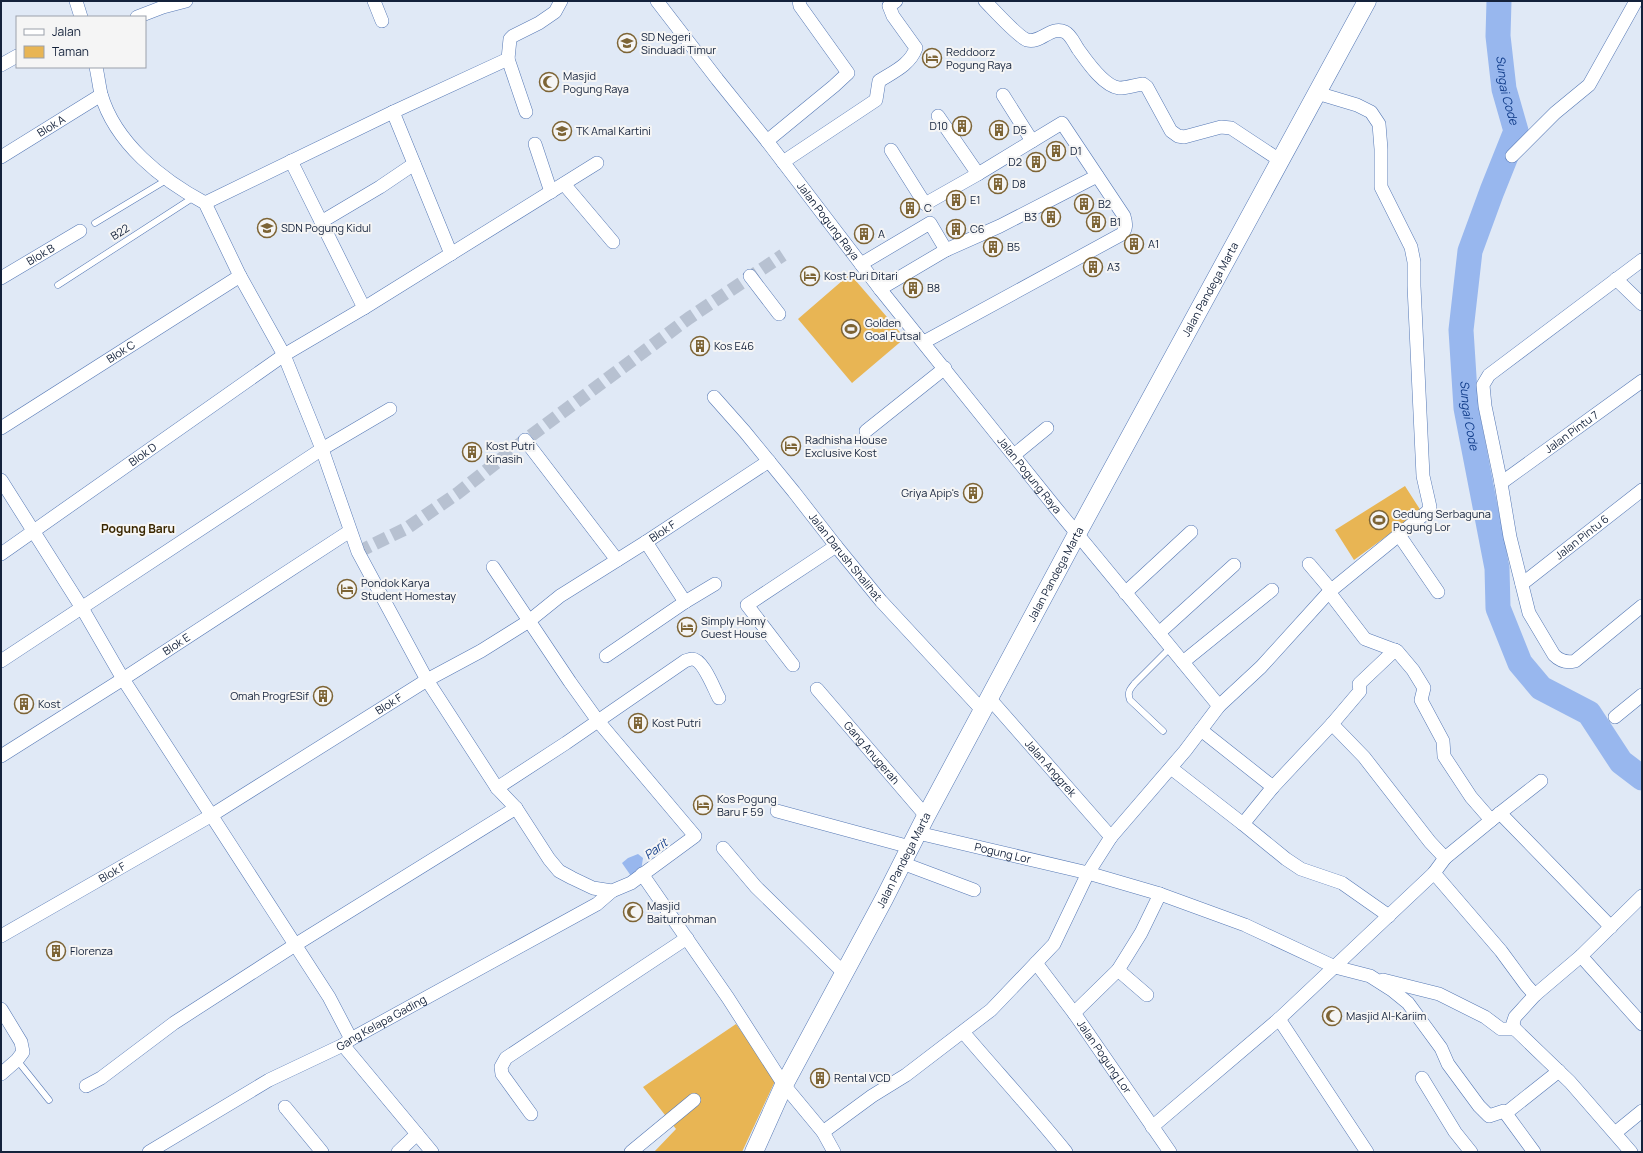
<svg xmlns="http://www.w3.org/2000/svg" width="1643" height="1153" viewBox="0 0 1643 1153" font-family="Manrope,sans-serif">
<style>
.green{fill:#e8b554}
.water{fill:#98b7ee}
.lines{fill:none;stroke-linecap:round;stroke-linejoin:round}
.river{stroke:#98b7ee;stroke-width:25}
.street-tunnel{stroke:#b7c1d1;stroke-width:13;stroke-dasharray:13 6;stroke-linecap:butt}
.lane-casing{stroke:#5578b5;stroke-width:7}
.street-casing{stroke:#5578b5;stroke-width:14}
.secondary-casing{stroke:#5578b5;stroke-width:19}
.lane{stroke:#fff;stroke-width:6}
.street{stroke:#fff;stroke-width:13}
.secondary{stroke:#fff;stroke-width:18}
.labels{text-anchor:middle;stroke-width:4;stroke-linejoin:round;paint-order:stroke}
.poi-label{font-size:11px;fill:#14223b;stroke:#f5f5f5;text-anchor:start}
.street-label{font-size:11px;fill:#14223b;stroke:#f5f5f5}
.water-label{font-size:12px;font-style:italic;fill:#0f3b89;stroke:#f5f5f5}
.neighbourhood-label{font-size:12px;font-weight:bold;fill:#3a2700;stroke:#f5f5f5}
</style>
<rect width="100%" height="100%" fill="#e0e9f6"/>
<!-- green -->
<path class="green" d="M850,274L905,338L852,383L798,319Z
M1405,486L1421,511L1354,560L1335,530Z
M736,1024L776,1079L742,1152H654L676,1129L643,1087Z"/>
<!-- water -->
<path class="water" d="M638,854L643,858L641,871L631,876L622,863L628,858Z"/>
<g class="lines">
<!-- river -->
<path class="river" id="s1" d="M1499,1L1498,36L1504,89L1516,131L1492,191L1470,251L1461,330L1466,408L1497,568L1498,608L1520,663L1541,688L1589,713L1621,762L1642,778"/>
<!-- street-tunnel -->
<path class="street-tunnel" d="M358,552L407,528L458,493L525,440L689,318L783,255"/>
<defs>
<path id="lane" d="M95,223L168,179
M58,285L194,197
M1163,731L1130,700C1127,692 1130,689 1135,683L1171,647
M17,1060L49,1100"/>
<g id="street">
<path d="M76,1L81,17"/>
<path d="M374,1L382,21"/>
<path id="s2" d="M657,1L717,79L767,141L880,289L1055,507L1219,706"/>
<path d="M985,1C993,9 1018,37 1027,40C1041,44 1051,25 1065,32C1071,35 1074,43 1078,49C1086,60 1103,86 1119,88C1127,88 1135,85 1143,84L1147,87L1171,131L1178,136L1184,137L1221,127L1231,128L1281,161"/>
<path d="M137,17L163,7L186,1"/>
<path d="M508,59L526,112"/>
<path d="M1,65L17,56"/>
<path d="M96,67C98,76 99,85 101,94C115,143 162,180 205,203L240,276L284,355L322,449L358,552L427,680L497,788L516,808L549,859L559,871L572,878L593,888L612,891L631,883L695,836L598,721L570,682L493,567"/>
<path d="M1003,95L1032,141"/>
<path d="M393,112L451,254"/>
<path d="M938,116L978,174"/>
<path d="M767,141L834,86L848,73L800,6L799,1"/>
<path d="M535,144L551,192"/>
<path d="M891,150L925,204L978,174L1062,123L1124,216C1126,223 1127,228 1122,234L924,342"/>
<path d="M1512,156L1555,113L1589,85L1636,1"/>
<path id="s3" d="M1,157L101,95"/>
<path d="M291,161L364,308"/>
<path d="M783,162L876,100L879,81C893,72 910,65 916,48L893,16L889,6L896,1"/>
<path d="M564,184L613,242"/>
<path d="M205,203L393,112L508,59L510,39L513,36L539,23L555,12L561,1"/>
<path d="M321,222L380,187L414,164"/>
<path d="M1642,260L1489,375L1483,385L1485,406L1501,483L1510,537L1529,613L1554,655C1560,661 1567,663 1575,661L1642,606"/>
<path d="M861,264L930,223L946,250"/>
<path d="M750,276L779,314"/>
<path id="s4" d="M1,278L80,231"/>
<path d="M1616,279L1642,304"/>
<path d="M880,289L946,250L1000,226L1097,176"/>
<path id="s5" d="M714,397L745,432L794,492L836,546L881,601L983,711"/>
<path id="s6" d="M1,428L240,276"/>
<path d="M866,431L945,368"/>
<path d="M525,440L617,560"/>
<path d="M1014,455L1047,428"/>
<path d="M1,480L82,608L123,679L329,997L351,1039"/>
<path id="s7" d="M1501,483L1642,381"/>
<path d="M1399,535L1438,592"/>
<path d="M646,542L685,602"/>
<path id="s8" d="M1,554L284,355L364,308L597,163"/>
<path d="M1309,564L1331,590"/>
<path id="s9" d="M1522,584L1642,490"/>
<path d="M1329,592L1365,639L1397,651L1413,670L1424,688L1421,700L1443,741L1444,756L1471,797L1491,820"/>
<path d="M1125,593L1191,532"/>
<path d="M1159,633L1234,565"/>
<path d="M606,656L685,602L715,584"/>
<path d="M1,661L322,449L390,409"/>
<path d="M1183,662L1272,590"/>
<path d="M793,665L747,605L836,546"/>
<path id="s10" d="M817,689L926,816"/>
<path id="s11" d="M990,699L1111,837"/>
<path d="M1615,717L1642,695"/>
<path d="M1332,724L1360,691L1359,684L1395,650"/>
<path d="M1201,730L1273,787L1332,724L1364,757L1430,842L1445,858L1434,873L1501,951L1526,985L1535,995"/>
<path id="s12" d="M1,756L123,679L350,531"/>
<path d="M1171,768L1243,824L1286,859L1301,869L1342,883L1389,916"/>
<path d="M497,788L566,743L685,661C688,660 690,659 692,659C703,659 714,689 719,698"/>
<path d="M777,811L910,847"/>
<path d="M1500,813L1611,927"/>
<path d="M1243,824L1273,787"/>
<path id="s13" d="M918,833L1088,873L1160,894L1245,925L1335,967L1370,976L1392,990L1408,1003L1441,1048L1448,1064L1479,1106L1489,1116L1504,1111L1534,1152"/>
<path d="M723,848L756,887L844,973"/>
<path d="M1445,858L1500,813L1541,781"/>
<path d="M902,863L974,890"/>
<path d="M642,874L728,998L784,1085L823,1132L834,1152"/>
<path id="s14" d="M1,936L212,815L427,680L481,651L529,621L560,596L646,542L769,461"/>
<path d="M1581,956L1642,1024"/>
<path id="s15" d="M1036,963L1074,1013L1170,1152"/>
<path d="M1118,970L1147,995"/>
<path d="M1383,980L1439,994L1485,1017L1501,1029H1515"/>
<path d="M1,1009L21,1042L23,1052L17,1060L1,1074"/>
<path d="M1074,1013L1118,970L1141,933L1160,894"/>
<path d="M1279,1019L1367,1152"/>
<path d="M963,1032C997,1072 1033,1111 1066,1152"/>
<path d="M343,1045L432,1152"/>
<path d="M1422,1078L1455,1132L1471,1152"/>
<path d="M86,1086L101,1078L174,1023L295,945L516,808"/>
<path d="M285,1107L322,1152"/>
<path d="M1506,1113L1559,1071"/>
<path d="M531,1114L502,1074L501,1067L506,1058L687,938"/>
<path d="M1152,1127L1279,1019L1434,873"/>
<path d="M823,1132L872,1096L906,1075L991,1010L1054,944L1088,873L1111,837L1185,751L1219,706L1261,667L1329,592L1427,512L1430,507L1423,476L1414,286V262L1411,247L1381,187V149L1379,124L1371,112L1357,105L1317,93"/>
<path d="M1615,1133L1642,1111"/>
<path id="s16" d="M149,1152L269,1080L343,1045L351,1039L597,904L612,891"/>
<path d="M398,1152L417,1134"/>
<path d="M631,1152L694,1100"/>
<path d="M1631,1152L1570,1082L1515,1029L1513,1023L1515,1017L1535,995L1581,956L1642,896"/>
</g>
<g id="secondary">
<path id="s17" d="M754,1152L784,1085L884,899L926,816L1077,534L1367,1"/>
</g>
</defs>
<!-- lane casing -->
<use href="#lane" class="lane-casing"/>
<!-- street casing -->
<use href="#street" class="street-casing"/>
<!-- secondary casing -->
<use href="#secondary" class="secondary-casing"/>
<!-- lane -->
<use href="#lane" class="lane"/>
<!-- street -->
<use href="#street" class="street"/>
<!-- secondary -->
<use href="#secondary" class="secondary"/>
</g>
<!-- icons -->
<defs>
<symbol id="school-ring" viewBox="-11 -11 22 22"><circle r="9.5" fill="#f5f5f5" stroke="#7d6435" stroke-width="1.5"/><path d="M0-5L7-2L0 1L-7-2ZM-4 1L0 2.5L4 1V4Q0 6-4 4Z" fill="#7d6435"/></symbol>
<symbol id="hotel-ring" viewBox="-11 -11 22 22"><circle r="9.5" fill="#f5f5f5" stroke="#7d6435" stroke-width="1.5"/><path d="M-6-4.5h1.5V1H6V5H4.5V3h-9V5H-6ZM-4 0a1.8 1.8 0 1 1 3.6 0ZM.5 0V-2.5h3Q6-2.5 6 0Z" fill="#7d6435"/></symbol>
<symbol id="mosque-ring" viewBox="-11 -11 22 22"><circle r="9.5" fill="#f5f5f5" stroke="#7d6435" stroke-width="1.5"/><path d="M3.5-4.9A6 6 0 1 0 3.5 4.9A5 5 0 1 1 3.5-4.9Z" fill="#7d6435"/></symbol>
<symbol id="building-ring" viewBox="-11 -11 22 22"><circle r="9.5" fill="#f5f5f5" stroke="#7d6435" stroke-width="1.5"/><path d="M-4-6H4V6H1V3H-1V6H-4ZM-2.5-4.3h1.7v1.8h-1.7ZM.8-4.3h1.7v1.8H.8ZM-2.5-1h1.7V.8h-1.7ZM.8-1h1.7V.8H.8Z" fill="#7d6435"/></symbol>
<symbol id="stadium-ring" viewBox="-11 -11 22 22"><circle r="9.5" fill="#f5f5f5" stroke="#7d6435" stroke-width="1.5"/><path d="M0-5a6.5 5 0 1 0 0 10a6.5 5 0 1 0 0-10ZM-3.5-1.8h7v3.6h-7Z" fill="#7d6435"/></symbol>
</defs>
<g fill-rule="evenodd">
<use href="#school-ring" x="616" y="32" width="22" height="22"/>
<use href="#hotel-ring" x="921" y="47" width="22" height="22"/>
<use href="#mosque-ring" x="538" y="71" width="22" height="22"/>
<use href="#building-ring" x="951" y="115" width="22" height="22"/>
<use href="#building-ring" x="988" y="119" width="22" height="22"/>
<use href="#school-ring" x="551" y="120" width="22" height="22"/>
<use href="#building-ring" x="1045" y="140" width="22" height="22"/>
<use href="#building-ring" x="1025" y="151" width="22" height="22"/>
<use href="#building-ring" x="987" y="173" width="22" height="22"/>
<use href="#building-ring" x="945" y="189" width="22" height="22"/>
<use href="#building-ring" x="1073" y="193" width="22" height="22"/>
<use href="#building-ring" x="899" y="197" width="22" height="22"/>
<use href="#building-ring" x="1040" y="206" width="22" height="22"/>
<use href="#building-ring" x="1085" y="211" width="22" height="22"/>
<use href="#school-ring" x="256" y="217" width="22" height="22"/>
<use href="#building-ring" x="945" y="218" width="22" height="22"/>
<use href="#building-ring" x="853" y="223" width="22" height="22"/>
<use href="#building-ring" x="1123" y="233" width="22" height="22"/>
<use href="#building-ring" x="982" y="236" width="22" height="22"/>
<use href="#building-ring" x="1082" y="256" width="22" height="22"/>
<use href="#hotel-ring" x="799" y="265" width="22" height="22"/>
<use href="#building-ring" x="902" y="277" width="22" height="22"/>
<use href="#stadium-ring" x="840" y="318" width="22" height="22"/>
<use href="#building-ring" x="689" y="335" width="22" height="22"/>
<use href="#hotel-ring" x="780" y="435" width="22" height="22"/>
<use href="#building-ring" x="461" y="441" width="22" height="22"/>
<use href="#building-ring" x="962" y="482" width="22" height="22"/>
<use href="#stadium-ring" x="1368" y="509" width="22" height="22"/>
<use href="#hotel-ring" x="336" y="578" width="22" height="22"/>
<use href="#hotel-ring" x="676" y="616" width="22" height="22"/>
<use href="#building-ring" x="312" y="685" width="22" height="22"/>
<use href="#building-ring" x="13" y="693" width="22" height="22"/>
<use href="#building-ring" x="627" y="712" width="22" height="22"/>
<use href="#hotel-ring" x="692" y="794" width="22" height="22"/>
<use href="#mosque-ring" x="622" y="901" width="22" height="22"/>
<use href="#building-ring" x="45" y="940" width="22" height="22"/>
<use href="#mosque-ring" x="1321" y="1005" width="22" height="22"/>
<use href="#building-ring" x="809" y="1067" width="22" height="22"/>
</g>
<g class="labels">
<!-- poi labels -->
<g class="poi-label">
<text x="641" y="41">SD Negeri<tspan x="641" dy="13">Sinduadi Timur</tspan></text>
<text x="946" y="56">Reddoorz<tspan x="946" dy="13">Pogung Raya</tspan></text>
<text x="563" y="80">Masjid<tspan x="563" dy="13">Pogung Raya</tspan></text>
<text x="948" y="130" text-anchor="end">D10</text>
<text x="1013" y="134">D5</text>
<text x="576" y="135">TK Amal Kartini</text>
<text x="1070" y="155">D1</text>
<text x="1022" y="166" text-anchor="end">D2</text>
<text x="1012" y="188">D8</text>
<text x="970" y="204">E1</text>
<text x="1098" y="208">B2</text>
<text x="924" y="212">C</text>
<text x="1037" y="221" text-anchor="end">B3</text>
<text x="1110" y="226">B1</text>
<text x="281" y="232">SDN Pogung Kidul</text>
<text x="970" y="233">C6</text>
<text x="878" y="238">A</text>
<text x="1148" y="248">A1</text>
<text x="1007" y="251">B5</text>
<text x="1107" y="271">A3</text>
<text x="824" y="280">Kost Puri Ditari</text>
<text x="927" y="292">B8</text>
<text x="865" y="327">Golden<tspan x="865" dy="13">Goal Futsal</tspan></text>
<text x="714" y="350">Kos E46</text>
<text x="805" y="444">Radhisha House<tspan x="805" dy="13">Exclusive Kost</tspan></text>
<text x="486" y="450">Kost Putri<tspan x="486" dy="13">Kinasih</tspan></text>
<text x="959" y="497" text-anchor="end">Griya Apip's</text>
<text x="1393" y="518">Gedung Serbaguna<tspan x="1393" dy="13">Pogung Lor</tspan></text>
<text x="361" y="587">Pondok Karya<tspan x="361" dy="13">Student Homestay</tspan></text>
<text x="701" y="625">Simply Homy<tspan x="701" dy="13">Guest House</tspan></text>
<text x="309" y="700" text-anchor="end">Omah ProgrESif</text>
<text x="38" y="708">Kost</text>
<text x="652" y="727">Kost Putri</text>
<text x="717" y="803">Kos Pogung<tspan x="717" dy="13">Baru F 59</tspan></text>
<text x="647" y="910">Masjid<tspan x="647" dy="13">Baiturrohman</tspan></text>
<text x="70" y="955">Florenza</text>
<text x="1346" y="1020">Masjid Al-Kariim</text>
<text x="834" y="1082">Rental VCD</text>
</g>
<!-- street labels -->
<g class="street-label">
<text dy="4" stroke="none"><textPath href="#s3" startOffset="59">Blok A</textPath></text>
<text dy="4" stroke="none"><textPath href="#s2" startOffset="279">Jalan Pogung Raya</textPath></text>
<text transform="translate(120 232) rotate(-33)" y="4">B22</text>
<text dy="4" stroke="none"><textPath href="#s4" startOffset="46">Blok B</textPath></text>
<text dy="4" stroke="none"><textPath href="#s17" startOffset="976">Jalan Pandega Marta</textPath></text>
<text dy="4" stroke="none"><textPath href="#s6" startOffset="142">Blok C</textPath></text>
<text dy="4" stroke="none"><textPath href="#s7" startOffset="87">Jalan Pintu 7</textPath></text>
<text dy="4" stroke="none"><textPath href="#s8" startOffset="173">Blok D</textPath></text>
<text dy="4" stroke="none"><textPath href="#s2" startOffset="603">Jalan Pogung Raya</textPath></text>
<text dy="4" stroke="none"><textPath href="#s14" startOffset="776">Blok F</textPath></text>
<text dy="4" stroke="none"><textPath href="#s9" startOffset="76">Jalan Pintu 6</textPath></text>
<text dy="4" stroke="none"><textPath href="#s5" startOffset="207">Jalan Darush Shalihat</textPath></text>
<text dy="4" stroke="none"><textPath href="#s17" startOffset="652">Jalan Pandega Marta</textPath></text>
<text dy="4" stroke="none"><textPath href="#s12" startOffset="208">Blok E</textPath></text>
<text dy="4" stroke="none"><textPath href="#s14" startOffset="452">Blok F</textPath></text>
<text dy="4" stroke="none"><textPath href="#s10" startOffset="84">Gang Anugerah</textPath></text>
<text dy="4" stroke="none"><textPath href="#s11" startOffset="92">Jalan Anggrek</textPath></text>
<text dy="4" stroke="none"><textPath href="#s13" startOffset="87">Pogung Lor</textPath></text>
<text dy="4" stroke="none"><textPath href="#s17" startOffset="328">Jalan Pandega Marta</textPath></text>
<text dy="4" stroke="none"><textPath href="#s14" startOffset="128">Blok F</textPath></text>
<text dy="4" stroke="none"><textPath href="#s16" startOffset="266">Gang Kelapa Gading</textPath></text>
<text dy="4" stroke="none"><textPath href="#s15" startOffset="116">Jalan Pogung Lor</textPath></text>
</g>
<!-- water labels -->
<g class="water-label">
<text dy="4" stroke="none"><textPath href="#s1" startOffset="90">Sungai Code</textPath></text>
<text dy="4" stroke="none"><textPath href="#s1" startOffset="426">Sungai Code</textPath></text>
<text transform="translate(656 849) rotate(-37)" y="4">Parit</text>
</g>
<!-- neighbourhood labels -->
<g class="neighbourhood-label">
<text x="138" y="533">Pogung Baru</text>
</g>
</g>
<!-- border -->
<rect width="1643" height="1153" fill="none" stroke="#14223b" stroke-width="4"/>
<!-- legend -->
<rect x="16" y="16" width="130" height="52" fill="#f5f5f5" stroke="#9ba1ab"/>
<rect x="24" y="29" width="20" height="6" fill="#ffffff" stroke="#9ba1ab"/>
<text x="52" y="36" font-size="12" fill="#14223b">Jalan</text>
<rect x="24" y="46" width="20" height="12" fill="#e8b554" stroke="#9ba1ab"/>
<text x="52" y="56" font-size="12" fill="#14223b">Taman</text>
</svg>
